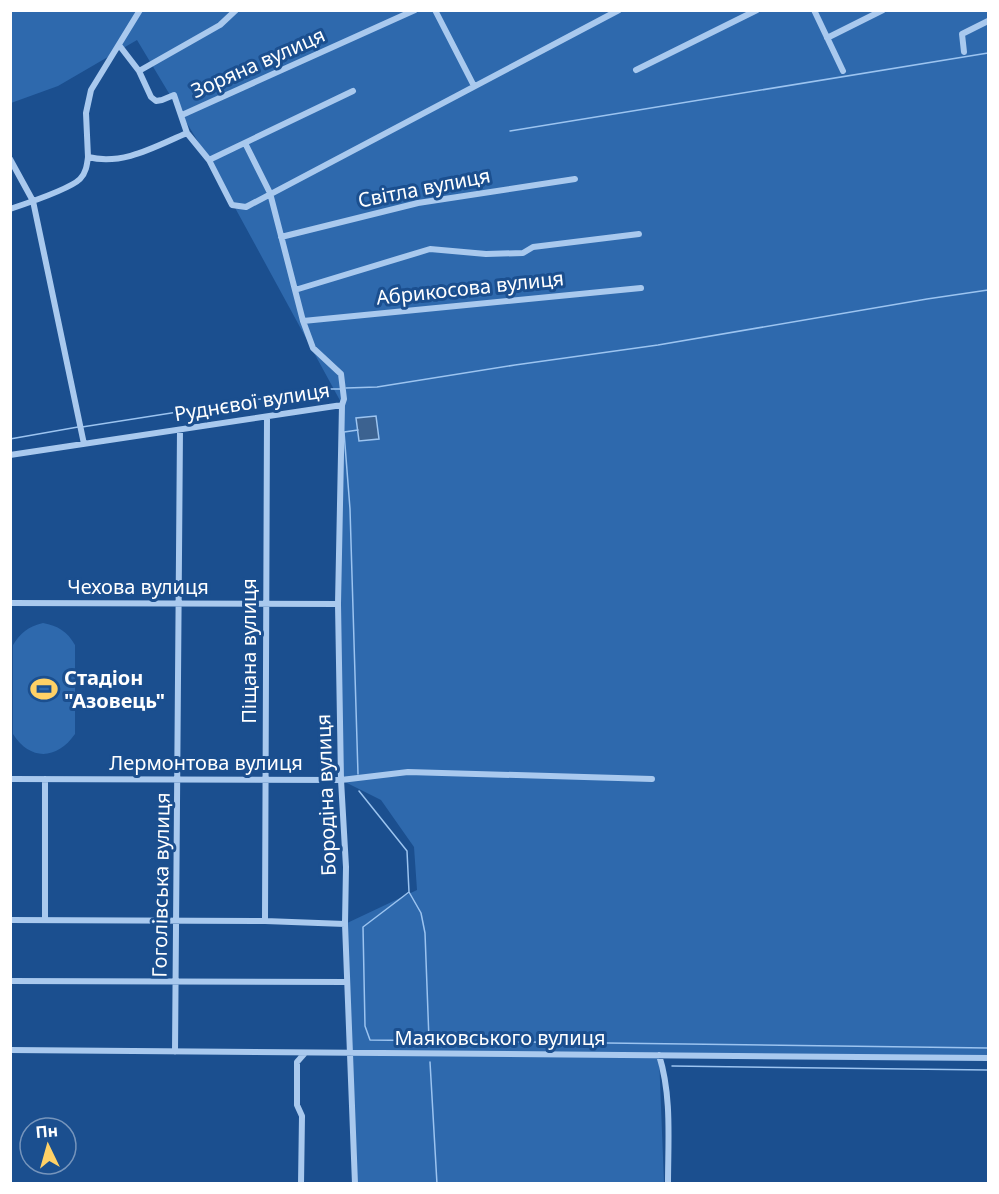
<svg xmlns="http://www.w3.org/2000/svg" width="999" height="1194" viewBox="0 0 999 1194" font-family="'Noto Sans',sans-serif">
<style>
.green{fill:#2e69ad}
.water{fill:#3c6290;stroke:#9cc4f0;stroke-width:1.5}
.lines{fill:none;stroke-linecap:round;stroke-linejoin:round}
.stream{stroke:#9cc4f0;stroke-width:1.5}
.street{stroke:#a9c9ee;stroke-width:6}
.labels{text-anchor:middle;stroke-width:6;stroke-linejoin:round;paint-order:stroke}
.street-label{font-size:20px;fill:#fff;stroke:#1b4f8f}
.poi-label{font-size:20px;font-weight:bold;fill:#fff;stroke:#1b4f8f;text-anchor:start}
</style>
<rect width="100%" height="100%" fill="#1b4f8f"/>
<!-- green -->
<path class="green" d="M11,11H988V1056L351,1053L345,924L417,890L414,847L381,800L341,780L338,604L343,406L209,160L137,40L58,86L11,103Z
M43,623C58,626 67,631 75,645V734C57,760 30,761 13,734V645C21,632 28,627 43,623Z
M351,1055L659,1056L664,1183H355Z"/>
<!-- water -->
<path class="water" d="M376,416L379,439L359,441L356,418Z"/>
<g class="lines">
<!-- stream -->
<path class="stream" d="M510,131L988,53
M346,388L377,387L515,365L658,345L927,299L988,290
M82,427L324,389H342
M358,430L344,432L350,509L358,774
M10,439L78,427
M359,791L407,851L409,892L363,927L365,1026L370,1040L988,1048
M409,892L421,913L425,933L429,1040
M430,1062L437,1184
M672,1066L988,1070"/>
<!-- street -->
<path class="street" d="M140,10L91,90L86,113L88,157C123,166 156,146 187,133
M435,10L474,86
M814,10L843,71
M827,38L883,10
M119,45L139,71L151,97L156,101L162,100L174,95L187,133L209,160L232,205L246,207L619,10
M964,52L962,34L988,21
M636,70L757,10
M139,71L220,25L236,10
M182,115L415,10
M10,159L33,201L84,444
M209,160L353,91
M10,209C25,204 70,189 80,179C86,173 87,165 88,157
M281,237L418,203L575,179
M295,290L430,249L486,254L523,253L533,247L639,234
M303,321L641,288
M342,405L338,604L341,780L346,867L345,924L355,1184
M10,455L342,405L344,399L341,374L313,348L303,321L270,193L245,143
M10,603L338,604
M10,779L341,780L408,772L652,779
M10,920L265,921L345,924
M45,920V779
M265,921L267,417
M10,981L347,982
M10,1050L988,1058
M175,1052L180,430
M659,1055C672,1096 668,1141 668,1184
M301,1184L302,1116L297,1105V1062L305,1053"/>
</g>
<!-- icons -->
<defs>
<symbol id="stadium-bare" viewBox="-9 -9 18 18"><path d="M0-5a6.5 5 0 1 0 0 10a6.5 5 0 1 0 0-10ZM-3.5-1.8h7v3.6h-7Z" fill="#ffd166" stroke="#1b4f8f" stroke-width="2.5" paint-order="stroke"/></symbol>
</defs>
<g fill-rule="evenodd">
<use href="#stadium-bare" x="25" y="670" width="38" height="38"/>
</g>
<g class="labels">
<!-- street labels -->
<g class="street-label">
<text transform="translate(258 63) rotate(-24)" y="7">Зоряна вулиця</text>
<text transform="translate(424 188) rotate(-11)" y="7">Світла вулиця</text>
<text transform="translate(470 288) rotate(-6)" y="7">Абрикосова вулиця</text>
<text transform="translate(252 402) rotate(-9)" y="7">Руднєвої вулиця</text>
<text x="138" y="594">Чехова вулиця</text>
<text transform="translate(249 651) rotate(-90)" y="7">Піщана вулиця</text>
<text x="206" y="770">Лермонтова вулиця</text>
<text transform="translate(326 795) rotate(-92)" y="7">Бородіна вулиця</text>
<text transform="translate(161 885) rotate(-89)" y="7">Гоголівська вулиця</text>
<text x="500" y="1045">Маяковського вулиця</text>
</g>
<!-- poi labels -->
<g class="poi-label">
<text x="64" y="685">Стадіон<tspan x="64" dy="23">"Азовець"</tspan></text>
</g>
</g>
<!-- border -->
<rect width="999" height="1194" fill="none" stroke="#ffffff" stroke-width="24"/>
<!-- north arrow -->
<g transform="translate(48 1146) rotate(355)"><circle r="28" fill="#1b4f8f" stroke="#7695bc" stroke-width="1.5"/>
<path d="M0-4.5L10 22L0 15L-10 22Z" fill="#ffd166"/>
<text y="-9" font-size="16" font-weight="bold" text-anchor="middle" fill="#ffffff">Пн</text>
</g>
</svg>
